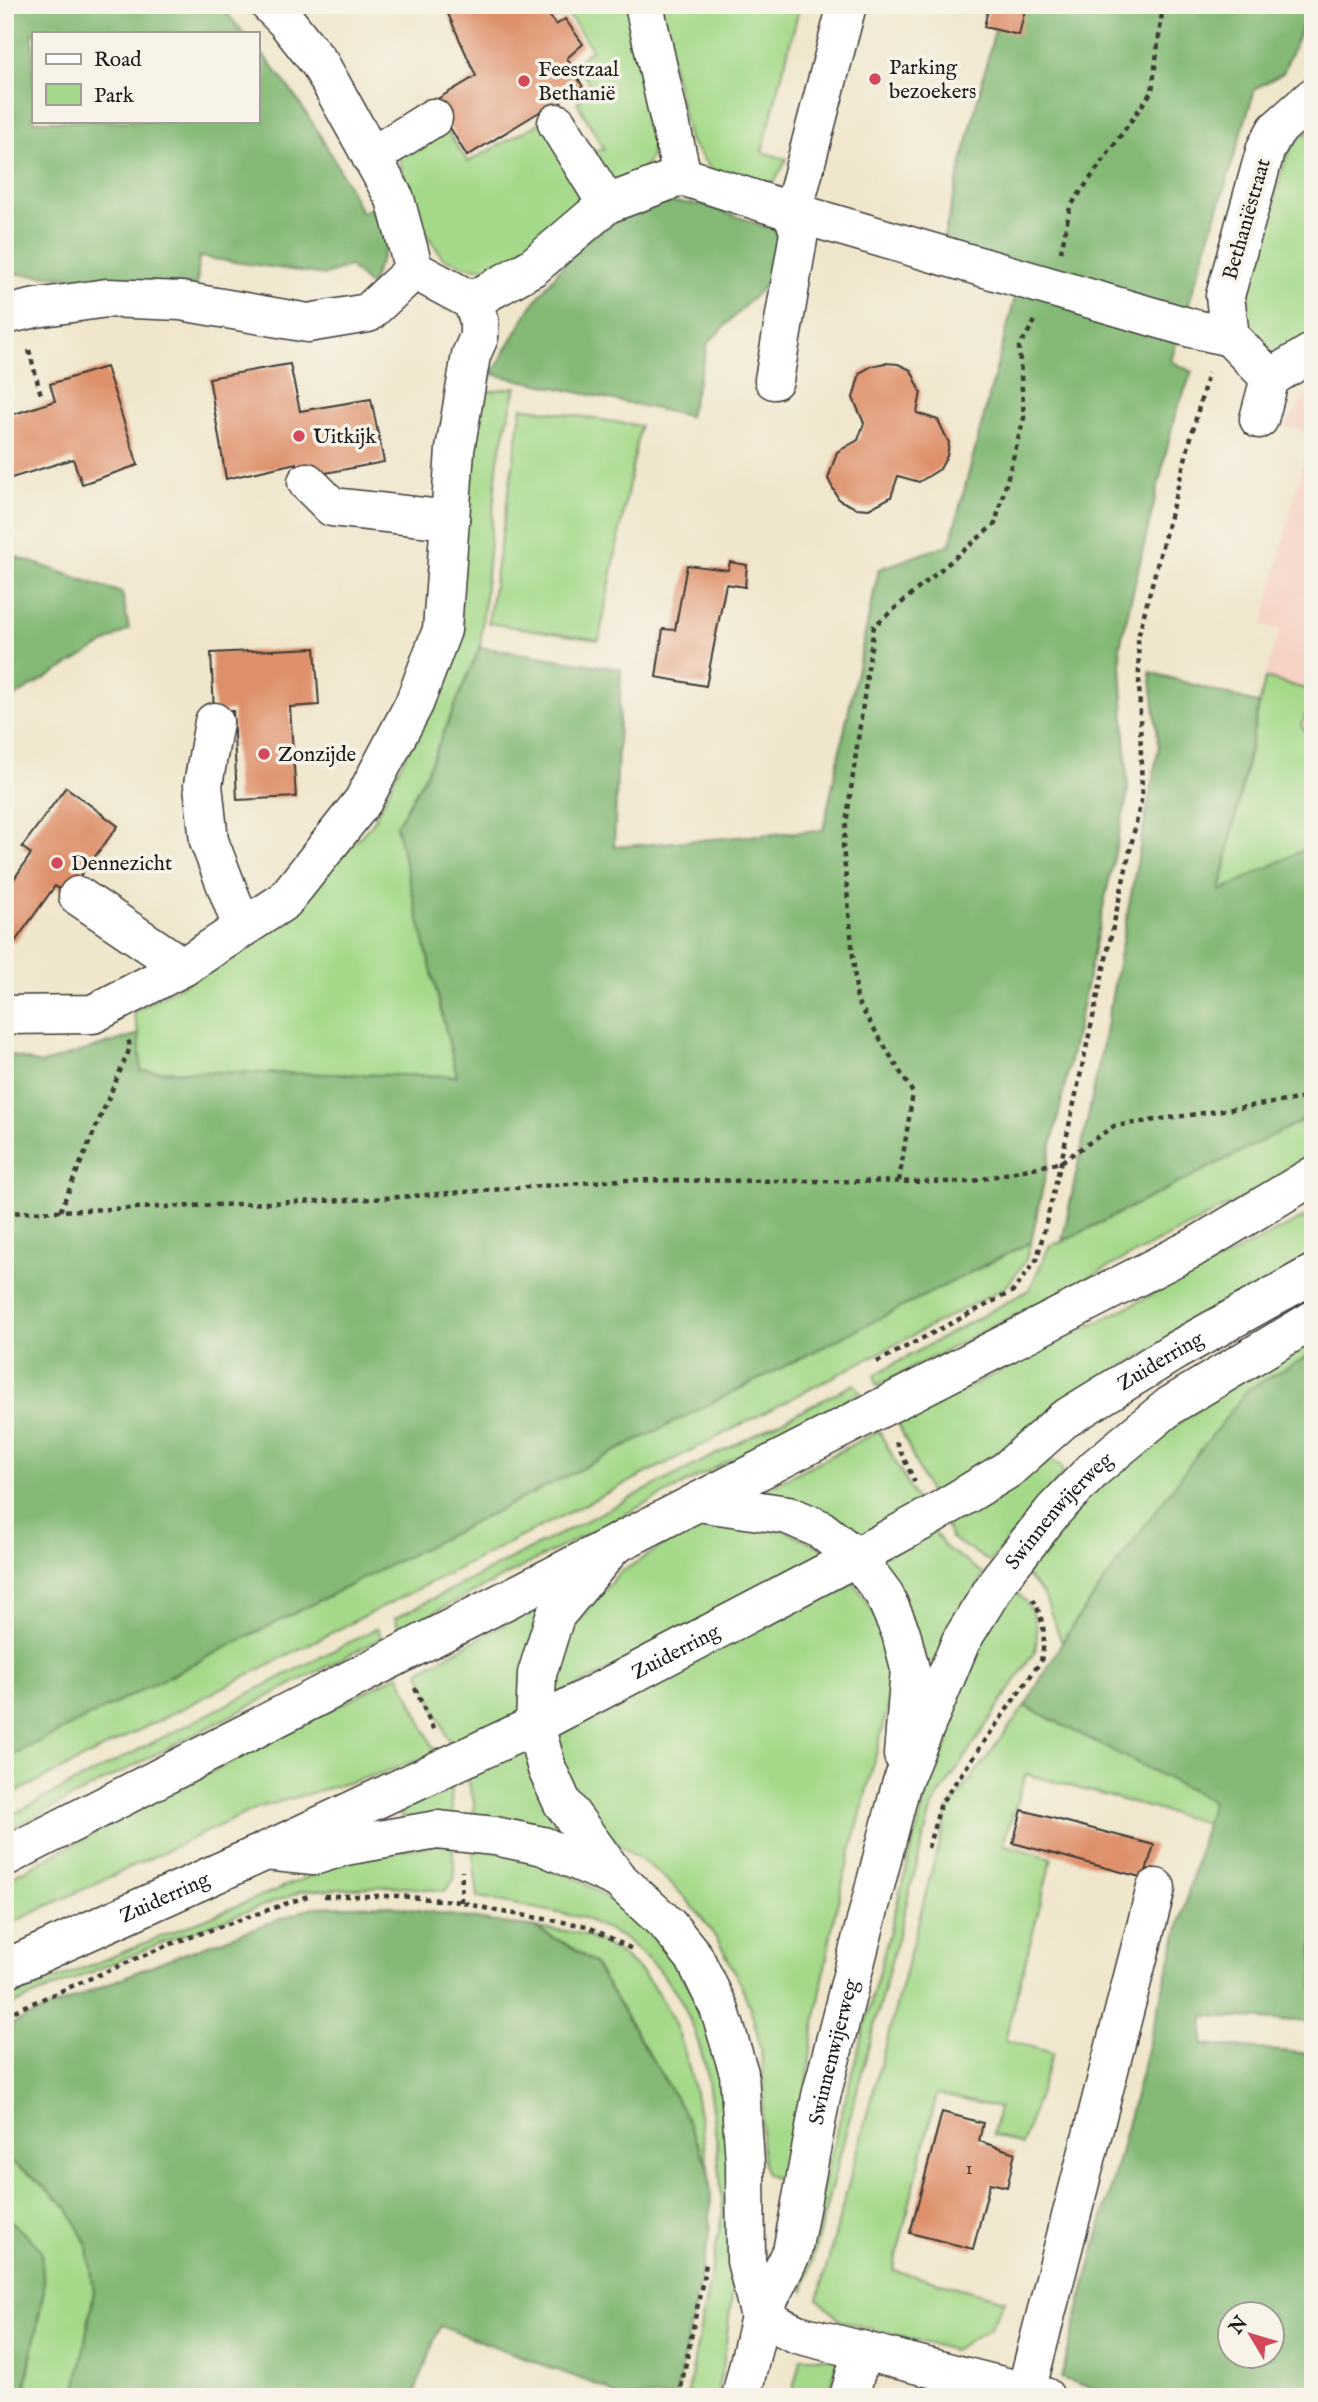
<svg xmlns="http://www.w3.org/2000/svg" width="1318" height="2402" viewBox="0 0 1318 2402" font-family="'IM FELL English',serif">
<style>
.built{fill:#f6d2c5}
.green{fill:#a4d989;stroke:#607a52;stroke-width:2}
.forest{fill:#83b975;stroke:#506a48;stroke-width:2;fill-rule:evenodd}
.building{fill:#de906a}
.lines{fill:none;stroke-linecap:round;stroke-linejoin:round}
.minor-casing{stroke:#3c3a36;stroke-width:41}
.major-casing{stroke:#3c3a36;stroke-width:41}
.path{stroke:#3c3a36;stroke-width:4.5;stroke-dasharray:5 5;stroke-linecap:butt}
.minor{stroke:#fff;stroke-width:38}
.major{stroke:#fff;stroke-width:38}
.poi-dot{fill:#d1495b;stroke:#f7f3e8;stroke-width:2.5}
.labels{text-anchor:middle;stroke-width:7;stroke-linejoin:round;paint-order:stroke}
.number-label{font-size:18px;fill:#4c3930}
.poi-label{font-size:21px;fill:#1c1c1c;stroke:#f7f3e8;text-anchor:start}
.street-label{font-size:21px;fill:#1c1c1c;stroke:#f7f3e8}
</style>
<rect width="100%" height="100%" fill="#f7f3e8"/>
<filter id="ink" filterUnits="userSpaceOnUse"><feTurbulence type="fractalNoise" baseFrequency=".0143" numOctaves="2"/><feDisplacementMap in="SourceGraphic" scale="14" xChannelSelector="R" yChannelSelector="G"/><feConvolveMatrix kernelMatrix="1 2 1 2 8 2 1 2 1" color-interpolation-filters="sRGB"/></filter>
<filter id="wash" filterUnits="userSpaceOnUse"><feTurbulence type="fractalNoise" baseFrequency=".00686" numOctaves="4" result="noise"/><feDisplacementMap in="SourceGraphic" scale="28" xChannelSelector="R" yChannelSelector="G"/><feGaussianBlur stdDeviation="1.57" result="paint"/><feColorMatrix in="noise" values="0 0 0 0 0 0 0 0 0 0 0 0 0 0 0 0 0 1.4 0 .05"/><feComposite in="paint" operator="in"/></filter>
<g filter="url(#wash)">
<rect width="100%" height="100%" fill="#f0e6cc"/>
<!-- built -->
<path class="built" d="M1313,395V845L1220,892L1261,693L1279,630L1263,625L1310,433L1284,426L1304,399Z"/>
<!-- green -->
<path class="green" d="M547,5H628L658,133L649,160L638,175L628,181L610,180L593,152L604,149L577,102L593,90L576,63L592,49L567,13L556,19Z
M659,5H800L762,152L787,159L775,181L743,189L711,169L689,140Z
M543,121L583,193L525,259L500,269L467,267L443,258L422,227L396,151L442,124L468,162Z
M1313,130V332L1311,336L1285,350L1270,349L1251,332L1245,319L1246,301L1286,158C1293,144 1298,135 1313,130Z
M516,387L498,459L480,647L426,774L396,826L457,1076L141,1071L139,1034L133,1012L239,954L304,896L372,824L455,654L470,452L486,392Z
M522,407L640,426L599,640L488,623Z
M1265,678L1313,691V699L1301,726L1313,738V845L1220,892Z
M1313,1115V1162L877,1386L874,1375L1029,1290L1050,1245L1062,1242Z
M1313,1213V1256L1065,1400L986,1461L930,1495L898,1423Z
M1031,1242L1025,1262L1006,1287L706,1443L5,1798V1759Z
M1313,1331V1354L1248,1389L1070,1629L1062,1643L1044,1595L1022,1571L1099,1478Z
M854,1384L861,1393L400,1630L395,1618Z
M879,1431L918,1503L854,1543L803,1503L761,1491Z
M1050,1461L1061,1465L1063,1473L990,1562L951,1538L945,1522Z
M740,1518L779,1527L835,1554L551,1700L570,1632L618,1574L688,1530Z
M933,1529L945,1547L984,1574L935,1660L927,1663L880,1558Z
M848,1574L877,1617L888,1656V1708L834,1917L812,2040L802,2132L788,2171L777,2180L766,2174C757,2146 763,2118 764,2089C764,2039 747,1991 722,1948C706,1920 682,1891 656,1871C645,1862 633,1855 621,1846C602,1831 581,1807 569,1786C560,1770 557,1747 552,1729Z
M1010,1587C1033,1603 1041,1624 1035,1651L932,1807L804,2291L799,2273L937,1753L958,1683Z
M541,1604L523,1713L452,1748L419,1671Z
M377,1628L382,1638L5,1832V1818Z
M399,1674L436,1754L379,1774L257,1808L5,1926V1880Z
M1025,1706L1212,1801L1206,1823L1026,1774L1003,1844L1052,1858L1005,2040L1053,2053L1022,2145L993,2134L999,2108L937,2094L893,2270L1005,2300L989,2329L953,2350L841,2321L818,2299L948,1810Z
M529,1744L558,1828L554,1833L473,1817L474,1802L466,1772Z
M450,1781L453,1819H411L401,1817L399,1809Z
M452,1842L455,1878L445,1891L392,1886L303,1891L166,1941L5,2008V2000L357,1857Z
M472,1847L543,1859L585,1883L636,1919L664,1949L694,1994L712,2037L729,2112L734,2278L723,2367L716,2397H687L723,2211L717,2144L706,2068L695,2032L681,2000L658,1968L625,1939L584,1918L478,1897Z
M536,1928C551,1930 570,1930 584,1935C684,1972 692,2077 708,2167L682,2109L594,1963L571,1947Z
M5,2158L33,2177L67,2207L88,2247L94,2292L75,2397H55L25,2392L44,2289L41,2249L5,2216Z
M801,2358H838L829,2397H791Z"/>
<!-- forest -->
<path class="forest" d="M5,5H219L244,33H33V121H257V48C300,97 333,153 361,212L383,205L390,238L370,286L349,266L326,275L199,257L197,286L5,273Z
M1001,5H1311L1283,73L1255,89L1171,361L1192,372L1175,415L1120,646L1128,792L1031,1242L5,1759V1053L40,1064L139,1034L141,1071L457,1076L396,826L426,774L480,647L621,669L614,847L823,830L879,569L950,544L1021,275L943,240Z
M671,202L705,205L791,236L782,268L708,343L689,416L492,374L530,308L579,244L637,208Z
M5,553L122,593L129,629L5,702Z
M1150,672L1259,704L1220,891L1313,845V1115L1062,1242L1101,1054L1159,746Z
M1313,1354V2022L1204,2016L1203,2044L1313,2054V2397H1121L1061,2378L1212,1801L1025,1706L1070,1629L1195,1457L1248,1389ZM1272,2314V2356H1230V2314Z
M384,1905L536,1928L571,1947L594,1963L682,2109L708,2167L711,2193L709,2235L676,2397H617L605,2388L440,2326L413,2397H75L94,2292L88,2247L67,2207L33,2177L5,2158V2027L163,1961L314,1907Z
M5,2216L41,2249L44,2289L23,2397H5Z
M938,2390L961,2397H904Z"/>
<g id="blocks">
<!-- building -->
<path class="building" d="M444,5H542L556,25L565,19L583,44L567,58L583,87L560,100L563,106L545,117L541,111L467,156L434,101L476,76Z
M989,5H1026L1019,35L984,27Z
M885,363L898,364L911,370L921,392L917,413L938,420L949,443L947,456L940,469L919,482L898,476L891,497L869,509L856,508L839,500L828,479L837,452L858,440L864,423L853,398L860,373L872,366Z
M290,364L300,411L371,399L384,462L310,476H298L296,463L226,479L209,378Z
M106,367L138,465L82,484L73,459L5,480V417L55,401L50,384Z
M730,562L747,565L745,587L726,584L706,686L656,677L663,629L675,630L687,565L728,570Z
M315,648L319,705L290,707L296,797L237,800L233,711H214L211,653Z
M66,787L118,826L74,884L64,893L55,886L14,943L5,936V872L14,879L31,854L22,847Z
M1022,1810L1154,1845L1144,1878L1013,1843Z
M942,2112L983,2123L979,2141L1015,2153L1007,2187L990,2183L973,2249L910,2233Z"/>
</g>
</g>
<g filter="url(#ink)">
<use href="#blocks" fill-opacity="0" stroke="#3c3a36" stroke-width="2"/>
<g class="lines">
<defs>
<g id="minor">
<path d="M644,5L682,176"/>
<path d="M1313,97L1276,130L1266,148L1225,296L1230,337L1270,378L1313,352"/>
<path d="M557,123L607,204"/>
<path d="M371,157L433,118"/>
<path d="M472,301L533,267L607,204L682,176L793,212L1191,328L1230,337"/>
<path d="M5,315L36,308L107,298L181,301L308,323L368,313L414,270"/>
<path d="M774,380L799,233L793,212L847,5"/>
<path d="M1259,419L1270,378"/>
<path d="M307,482L332,507L450,520"/>
<path d="M214,722L203,785L209,841L242,927"/>
<path d="M78,896L183,967"/>
<path d="M5,1015L93,1014L183,967L284,901L363,801L414,704L442,630L455,450L471,355L479,337V320L472,301L414,270L395,199L320,64L286,21L270,5"/>
<path d="M698,1502L788,1515L820,1529L856,1557L884,1594L901,1633L910,1669L903,1755"/>
<path d="M612,1547L555,1616L537,1674L535,1725L547,1769L562,1802L617,1878L668,1925L694,1957L719,2008L739,2073L745,2163L746,2261L760,2317"/>
<path d="M266,1851L313,1856L345,1846L437,1830L495,1836L543,1846L614,1877"/>
<path d="M760,2317L797,2334L1045,2397"/>
<path d="M1026,2391L1156,1888"/>
<path id="s1" d="M741,2397L760,2317L792,2252L821,2096L901,1785L961,1641L1000,1578L1054,1510L1095,1468L1171,1405L1313,1320"/>
<path d="M849,2397L862,2350"/>
</g>
<g id="major">
<path d="M5,1857L1193,1248L1313,1176"/>
<path id="s2" d="M5,1969L266,1851L535,1725L856,1557L931,1516L1007,1470L1063,1420L1175,1351L1313,1274"/>
</g>
</defs>
<!-- minor casing -->
<use href="#minor" class="minor-casing"/>
<!-- major casing -->
<use href="#major" class="major-casing"/>
<!-- path -->
<path class="path" d="M1061,252L1070,207L1152,91L1163,5
M29,350L41,395
M899,1181L913,1093L857,1001L843,846L874,626L995,524L1024,418L1019,347L1035,321
M60,1211L130,1048L128,1037
M5,1213L373,1199L620,1180L969,1182L1061,1162L1114,1126L1313,1097
M877,1362L1013,1291L1037,1259L1061,1162L1142,796L1138,637L1208,373
M896,1442L915,1482
M415,1688L434,1731
M928,1848L941,1803L1041,1661C1046,1635 1045,1624 1033,1599
M324,1896H398L461,1902L497,1911L587,1926L632,1949
M461,1902L462,1871
M5,2015L168,1945L308,1896
M679,2397L706,2264"/>
<!-- minor -->
<use href="#minor" class="minor"/>
<!-- major -->
<use href="#major" class="major"/>
</g>
</g>
<!-- markers -->
<g class="poi-dot">
<circle cx="875" cy="79" r="7"/>
<circle cx="524" cy="81" r="7"/>
<circle cx="299" cy="436" r="7"/>
<circle cx="264" cy="754" r="7"/>
<circle cx="57" cy="863" r="7"/>
</g>
<g class="labels">
<!-- number labels -->
<g class="number-label">
<text x="969" y="2174">1</text>
</g>
<!-- poi labels -->
<g class="poi-label">
<text x="889" y="74">Parking<tspan x="889" dy="24">bezoekers</tspan></text>
<text x="538" y="76">Feestzaal<tspan x="538" dy="24">Bethanië</tspan></text>
<text x="313" y="443">Uitkijk</text>
<text x="278" y="761">Zonzijde</text>
<text x="71" y="870">Dennezicht</text>
</g>
<!-- street labels -->
<g class="street-label">
<text transform="translate(1246 219) rotate(-74)" y="7">Bethaniëstraat</text>
<text dy="7" stroke="none"><textPath href="#s2" startOffset="1309">Zuiderring</textPath></text>
<text dy="7" stroke="none"><textPath href="#s1" startOffset="954">Swinnenwijerweg</textPath></text>
<text dy="7" stroke="none"><textPath href="#s2" startOffset="742">Zuiderring</textPath></text>
<text dy="7" stroke="none"><textPath href="#s2" startOffset="175">Zuiderring</textPath></text>
<text dy="7" stroke="none"><textPath href="#s1" startOffset="359">Swinnenwijerweg</textPath></text>
</g>
</g>
<!-- margin -->
<rect width="1318" height="2402" fill="none" stroke="#f7f3e8" stroke-width="28"/>
<!-- legend -->
<rect x="32" y="32" width="228" height="91" fill="#f7f3e8" stroke="#9f9d96" stroke-width="2"/>
<rect x="46" y="54" width="35" height="10" fill="#ffffff" stroke="#9f9d96" stroke-width="2"/>
<text x="94" y="66" font-size="21" fill="#1c1c1c">Road</text>
<rect x="46" y="84" width="35" height="21" fill="#a4d989" stroke="#9f9d96" stroke-width="2"/>
<text x="94" y="102" font-size="21" fill="#1c1c1c">Park</text>
<!-- north arrow -->
<g transform="translate(1251 2335) rotate(308)"><circle r="33" fill="#f7f3e8" stroke="#9f9d96" stroke-width="2"/>
<path d="M0-5L12 26L0 18L-12 26Z" fill="#d1495b"/>
<text y="-10" font-size="19" font-weight="bold" text-anchor="middle" fill="#1c1c1c">N</text>
</g>
</svg>
